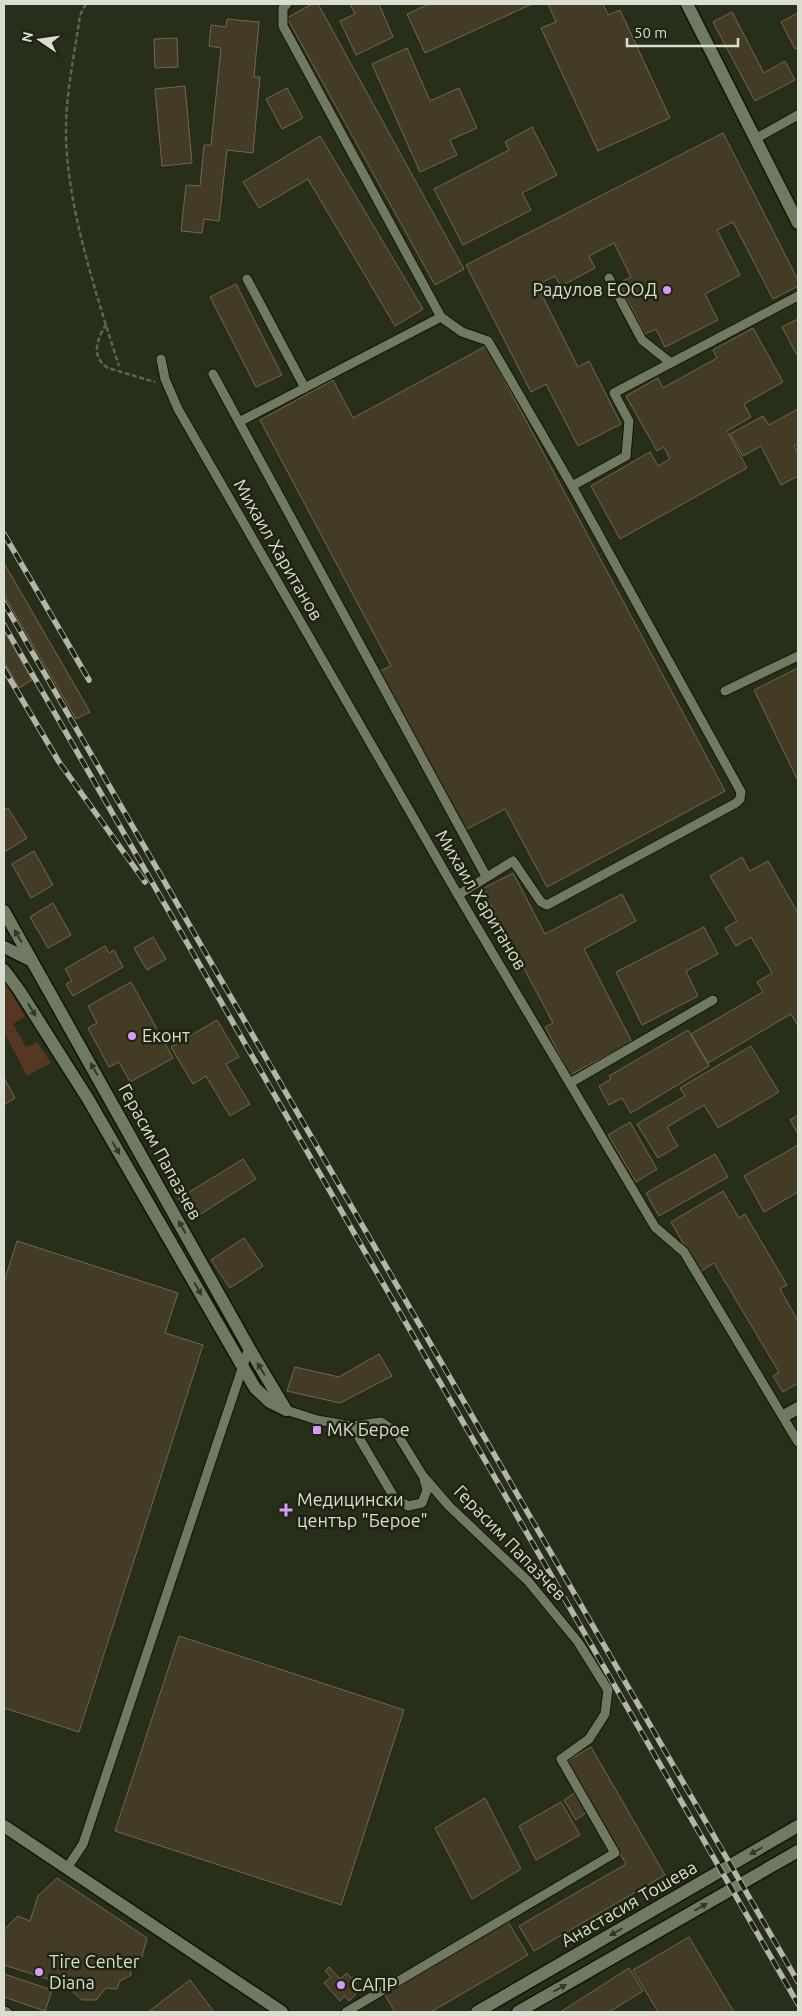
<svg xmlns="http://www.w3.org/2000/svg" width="802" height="2016" viewBox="0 0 802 2016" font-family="Ubuntu,sans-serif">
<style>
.green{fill:#563721}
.building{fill:#433b26;stroke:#716851}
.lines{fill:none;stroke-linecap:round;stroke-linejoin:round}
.lane-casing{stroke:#101604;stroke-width:11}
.street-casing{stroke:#101604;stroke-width:15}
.secondary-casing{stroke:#101604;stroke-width:15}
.path{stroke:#5e6452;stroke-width:2.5;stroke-dasharray:5 2.5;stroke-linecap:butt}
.lane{stroke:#707962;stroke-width:9}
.street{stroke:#707962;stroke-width:12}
.secondary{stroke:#707962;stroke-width:12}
.rail-casing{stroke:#b1b6a8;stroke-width:5.5}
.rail{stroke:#1e2410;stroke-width:4;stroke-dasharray:11;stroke-linecap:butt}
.oneway{fill:#323924}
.poi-dot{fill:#d69bfa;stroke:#1e2410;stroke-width:2}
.labels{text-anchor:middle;stroke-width:5;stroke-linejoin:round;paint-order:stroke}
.poi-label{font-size:18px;fill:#d9ded1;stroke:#1e2410;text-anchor:start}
.street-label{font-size:18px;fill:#d9ded1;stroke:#1e2410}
</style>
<rect width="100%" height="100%" fill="#272e1a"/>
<!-- green -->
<path class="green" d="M4,980L25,1016L13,1024L26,1047L37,1042L51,1063L27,1076L4,1032Z"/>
<!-- building -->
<path class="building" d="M312,4H318L464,269L435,285L287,18Z
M350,4H379L393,37L356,55L340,21L355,14Z
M429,4H532L425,53L407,14Z
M548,4H603L608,15L620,10L670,118L598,151L541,28L556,22Z
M732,12L764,73L785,61L795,80L755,101L713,22Z
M798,13V47L795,49L781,22Z
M227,19L259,22L254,77H260L253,153L227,150L219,221L204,219L202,233L181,231L186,185L200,186L204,145H211L221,48L209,46L211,25L226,27Z
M177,38L178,67L155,68L154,39Z
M407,48L430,101L459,88L477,128L450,140L457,155L420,172L372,64Z
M185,86L192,163L162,166L155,89Z
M287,88L303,118L282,129L266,99Z
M532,127L557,175L522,193L531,210L463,245L434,189L509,150L505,142Z
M723,133L798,280V286L773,299L733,222L717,230L740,275L705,294L718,320L665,347L656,329L645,334L619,283L631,277L614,243L589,256L595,268L561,286L555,276L537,285L578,367L589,361L621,424L578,446L546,384L531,392L466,265Z
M320,136L423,309L395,326L308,179L259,208L243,182Z
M236,284L282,375L256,387L210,297Z
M798,319V357L782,327Z
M753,328L783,382L744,404L751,417L727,431L747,468L620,539L591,486L650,452L658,466L670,459L664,447L657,451L626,396L658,378L663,388L717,358L713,350Z
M486,346L725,791L547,887L505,809L463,831L378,672L391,666L260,420L333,380L353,418Z
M798,409V444L794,446L798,453V476L781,485L761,446L743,456L730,434L763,416L769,425Z
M4,563L90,712L76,719L4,595Z
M4,630L32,680L19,688L4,661Z
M798,668V781L754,690Z
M8,808L27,838L6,851L4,848V810Z
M34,851L53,885L31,898L12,864Z
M742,857L750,871L768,861L798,913V1026L791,1014L708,1063L691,1034L763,992L757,982L772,973L751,937L736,946L725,928L737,921L710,876Z
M513,873L545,934L622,894L636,921L584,949L632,1042L570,1075L545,1027L553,1023L482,889Z
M53,903L71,935L48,948L30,917Z
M704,927L718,954L686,971L698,996L642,1025L616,972Z
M153,937L166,959L147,970L134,948Z
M105,946L109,953L114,950L123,967L73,996L66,984L72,981L65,969Z
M131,982L173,1058L130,1082L119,1062L109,1067L88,1028L97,1023L88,1006Z
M217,1020L239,1057L226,1064L250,1104L230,1116L206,1076L193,1084L171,1047Z
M688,1030L709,1066L631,1113L622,1098L609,1105L599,1086L611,1079L609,1076Z
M751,1046L779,1092L718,1128L704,1105L667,1127L678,1146L658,1158L637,1124L685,1096L680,1088Z
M4,1078L15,1098L4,1105Z
M798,1115V1134L790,1120Z
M630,1122L657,1169L636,1182L608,1135Z
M798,1145V1192L764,1212L744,1176Z
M715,1154L728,1177L659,1216L646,1193Z
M243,1159L256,1179L191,1220L178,1199Z
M723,1191L739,1218L745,1214L787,1285L780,1289L798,1321V1383L783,1392L773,1376L779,1372L714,1263L700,1272L671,1222Z
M244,1238L263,1266L230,1288L211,1260Z
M17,1241L178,1293L165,1333L203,1345L79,1732L4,1708V1282Z
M379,1354L392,1376L340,1403L287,1391L295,1367L339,1377Z
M179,1636L404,1710L341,1905L115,1831Z
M591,1747L665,1875L534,1951L519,1926L626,1864L567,1761Z
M576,1792L587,1812L576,1820L564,1800Z
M485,1798L521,1869L472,1899L435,1828Z
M561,1802L580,1835L536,1860L519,1826Z
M57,1878L147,1938L141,1960L130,1965L131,1975L120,1981L117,1989L106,1988L96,2000H82L73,1992L70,1986L4,1965V1930L18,1916L30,1921L38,1896Z
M508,1922L528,1955L431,2012H395L385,1995Z
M689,1937L734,2012H658L633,1970Z
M329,1967L340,1979L347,1973L351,1978L355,1976L353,1978L357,1983L352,1988L357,1993L349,2001L345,1996L340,2001L324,1983L331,1977L325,1971Z
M629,1968L643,1991L609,2012H563L562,2011Z
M4,1974L52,1990L45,2011L4,1997Z
M190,1980L214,2012H148Z"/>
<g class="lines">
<defs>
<path id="lane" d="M287,4L283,8V26L441,317L462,332L488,341L572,486L741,792L740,799L736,803L547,905L541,902L513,861L458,895
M755,139L798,115
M609,278L642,340L671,363
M247,279L305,388
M161,359L165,379L178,409L458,895L655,1227L684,1252L798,1442
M213,374L486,876
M239,422L441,317
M572,486L626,456L629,421L614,393L798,296
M725,691L798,656
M570,1083L713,1000
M286,1410L317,1420L352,1426L381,1422L396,1432L423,1476L449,1506L528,1581L578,1642L608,1690L605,1714L589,1739L561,1759L615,1853L346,2012
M352,1426L394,1497L408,1506L422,1503L427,1490L424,1479
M67,1868L83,1844L249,1348
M4,2011L7,2012"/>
<path id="street" d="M4,911L249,1348L286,1410
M4,947L32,961
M4,970L19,990L88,1099L255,1388L270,1402L286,1410
M784,1416L798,1408
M4,1826L282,2012"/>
<path id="secondary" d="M687,4L798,223
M477,2012L798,1826
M518,2012L798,1851"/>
</defs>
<!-- lane casing -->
<use href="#lane" class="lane-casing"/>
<!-- street casing -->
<use href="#street" class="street-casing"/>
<!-- secondary casing -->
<use href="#secondary" class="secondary-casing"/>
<!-- path -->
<path class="path" d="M86,4L80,15C75,52 66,92 66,129C65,201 97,297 119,366
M106,324C97,340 90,356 108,368L155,382"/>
<!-- lane -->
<use href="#lane" class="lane"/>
<!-- street -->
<use href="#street" class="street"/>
<!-- secondary -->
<use href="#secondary" class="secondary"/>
<defs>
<path id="rail" d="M4,534L89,680
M4,603L798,1982
M4,625L798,2004
M4,669L59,762L145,882"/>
</defs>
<!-- rail casing -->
<use href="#rail" class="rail-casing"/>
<!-- rail -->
<use href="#rail" class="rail"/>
</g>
<!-- one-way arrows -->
<defs><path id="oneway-solid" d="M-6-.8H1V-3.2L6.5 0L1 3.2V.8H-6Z" transform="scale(1.25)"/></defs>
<g class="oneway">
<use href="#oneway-solid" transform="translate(18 936) rotate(-120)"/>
<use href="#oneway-solid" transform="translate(32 1010) rotate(58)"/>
<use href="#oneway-solid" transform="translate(94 1069) rotate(-120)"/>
<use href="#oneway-solid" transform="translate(116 1148) rotate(60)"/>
<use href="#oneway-solid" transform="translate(182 1227) rotate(-119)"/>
<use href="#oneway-solid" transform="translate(198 1289) rotate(60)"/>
<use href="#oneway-solid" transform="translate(261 1369) rotate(-121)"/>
<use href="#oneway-solid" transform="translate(756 1851) rotate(150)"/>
<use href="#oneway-solid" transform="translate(701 1907) rotate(-30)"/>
<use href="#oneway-solid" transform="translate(616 1932) rotate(150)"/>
<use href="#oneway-solid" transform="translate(560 1988) rotate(-30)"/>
</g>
<!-- markers -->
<g class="poi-dot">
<circle cx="667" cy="290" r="5"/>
<circle cx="132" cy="1036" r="5"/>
<rect x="312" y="1425" width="10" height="10" rx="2.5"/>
<path d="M283.5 1502.5h5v5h5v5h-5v5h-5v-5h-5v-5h5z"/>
<circle cx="39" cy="1972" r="5"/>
<circle cx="341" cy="1985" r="5"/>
</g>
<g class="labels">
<!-- poi labels -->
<g class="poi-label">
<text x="657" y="296" text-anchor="end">Радулов ЕООД</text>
<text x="142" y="1042">Еконт</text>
<text x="327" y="1436">МК Берое</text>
<text x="297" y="1506">Медицински<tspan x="297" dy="21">център "Берое"</tspan></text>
<text x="49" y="1968">Tire Center<tspan x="49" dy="21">Diana</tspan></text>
<text x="351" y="1991">САПР</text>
</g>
<!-- street labels -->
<g class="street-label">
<text transform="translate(278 550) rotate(60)" y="6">Михаил Хаританов</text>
<text transform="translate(481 900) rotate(59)" y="6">Михаил Хаританов</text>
<text transform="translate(160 1152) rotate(61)" y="6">Герасим Папазчев</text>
<text transform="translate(510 1543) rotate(46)" y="6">Герасим Папазчев</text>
<text transform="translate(629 1904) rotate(-30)" y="6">Анастасия Тошева</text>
</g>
</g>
<!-- border -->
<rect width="802" height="2016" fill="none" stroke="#d9ded1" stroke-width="10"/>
<!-- north arrow -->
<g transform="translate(40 40) rotate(283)" stroke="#1e2410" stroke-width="4" paint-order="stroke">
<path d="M0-4L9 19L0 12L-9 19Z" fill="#d9ded1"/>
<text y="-8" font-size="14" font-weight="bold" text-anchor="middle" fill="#d9ded1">N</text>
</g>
<!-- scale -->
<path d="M627 38v8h111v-8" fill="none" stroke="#d9ded1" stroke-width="2.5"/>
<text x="634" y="38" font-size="15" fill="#d9ded1" stroke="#1e2410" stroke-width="4" paint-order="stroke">50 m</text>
</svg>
